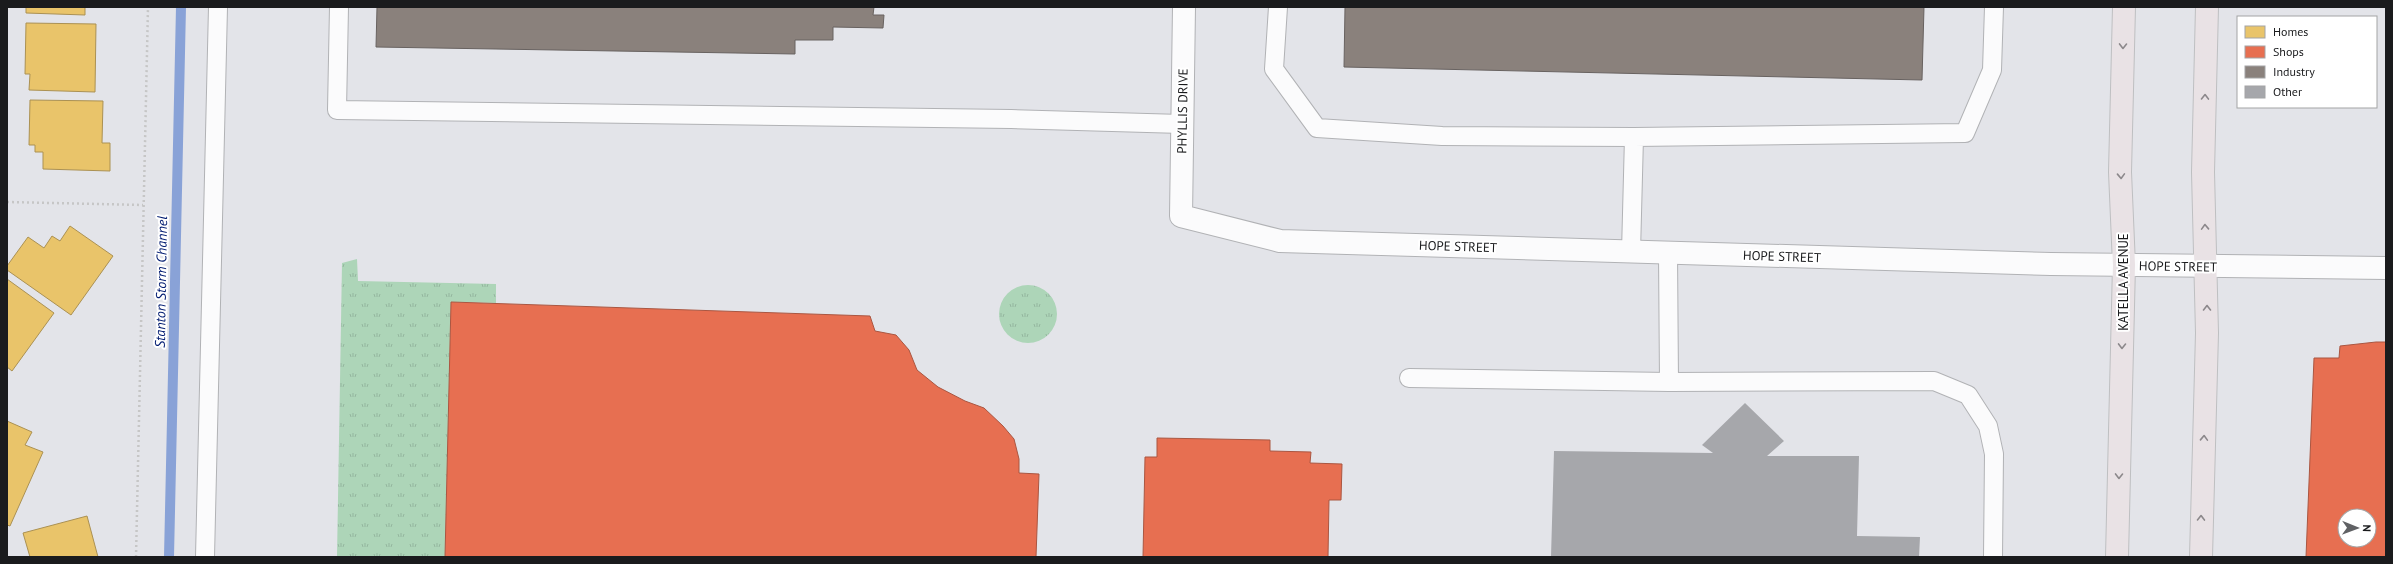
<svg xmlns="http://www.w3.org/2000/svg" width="2393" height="564" viewBox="0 0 2393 564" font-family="'PT Sans',sans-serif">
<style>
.grass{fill:url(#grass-tufts)}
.homes{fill:#e9c46a;stroke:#ab9153}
.shops{fill:#e76f51;stroke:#aa5641;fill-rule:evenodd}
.industry{fill:#8a817c;stroke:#686260}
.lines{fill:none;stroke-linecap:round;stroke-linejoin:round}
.stream{stroke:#89a2d7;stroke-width:10}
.building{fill:#a6a7ab}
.service-casing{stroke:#b1b2b5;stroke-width:20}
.tertiary-casing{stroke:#b1b2b5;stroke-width:24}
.primary-casing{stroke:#bebfc1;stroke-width:24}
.path{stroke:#c6c6c6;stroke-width:2.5;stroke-dasharray:2 3;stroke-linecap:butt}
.service{stroke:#fbfbfc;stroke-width:18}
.tertiary{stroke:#fbfbfc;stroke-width:22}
.primary{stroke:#e9e2e5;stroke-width:22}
.oneway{stroke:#8c888b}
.labels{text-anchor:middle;stroke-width:4;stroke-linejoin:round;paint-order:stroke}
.street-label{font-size:13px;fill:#1a1b1d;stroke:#fff}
.water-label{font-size:14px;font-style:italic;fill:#011b71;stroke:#fff}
</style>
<defs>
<pattern id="grass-tufts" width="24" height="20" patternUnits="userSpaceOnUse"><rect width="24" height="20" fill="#add5b8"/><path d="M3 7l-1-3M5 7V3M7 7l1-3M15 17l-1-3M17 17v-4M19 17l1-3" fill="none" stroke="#94b69e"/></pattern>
</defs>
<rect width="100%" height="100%" fill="#e3e4e9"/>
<!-- grass -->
<path class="grass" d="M357,259L358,281L496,284V303L451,302L445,557H337L342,263Z
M999 314a29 29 0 1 1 58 0a29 29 0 1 1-58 0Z"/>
<!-- homes -->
<path class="homes" d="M26,7H85V15L26,13Z
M26,23L96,24L95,92L29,90L30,74H25Z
M30,100L103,101L102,143H110V171L43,169V152H35V145H29Z
M70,226L113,256L71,315L7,270V266L28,237L44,248L52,236L60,241Z
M7,279L54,313L12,371L7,367Z
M7,421L32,432L25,445L43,452L10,526L7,525Z
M87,516L98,557H30L23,533Z"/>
<!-- shops -->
<path class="shops" d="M451,302L870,316L875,331L896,335L909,350L917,370L938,387L965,401L984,408L1003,426L1014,439L1019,459V473L1039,474L1036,557H445Z
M2376,342H2386V557H2306L2314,358H2339L2340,346ZM2345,516H2369V540H2345Z
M1157,438L1270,440V451L1311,452L1310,463L1342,464L1341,500H1329L1328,557H1143L1145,457H1157Z"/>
<!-- industry -->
<path class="industry" d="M377,7H874L873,15H884L883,28L833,27V40H795V54L376,47Z
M1345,7H1924L1922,80L1344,67Z"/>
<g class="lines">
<!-- stream -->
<path class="stream" d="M169,557L181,7"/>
</g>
<!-- building -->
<path class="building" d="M1745,403L1784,441L1767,456H1859L1857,536L1920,537L1919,557H1551L1554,451L1713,453L1702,445Z"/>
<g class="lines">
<defs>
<path id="service" d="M339,7L337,110L1011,119L1182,124
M1278,7L1274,69L1317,128L1442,136L1634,137L1965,133L1992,70L1994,7
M1631,252L1634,137
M1668,252L1669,382
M1409,378L1669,382L1934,381L1968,395L1988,426L1994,454L1993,557
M205,557L218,7"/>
<path id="tertiary" d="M1184,7L1181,216L1280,241L2051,264L2386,268"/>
<path id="primary" d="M2117,557L2124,265L2120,172L2124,7
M2201,557L2207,333L2203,172L2207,7"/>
</defs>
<!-- service casing -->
<use href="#service" class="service-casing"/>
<!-- tertiary casing -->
<use href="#tertiary" class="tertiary-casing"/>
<!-- primary casing -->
<use href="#primary" class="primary-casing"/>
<!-- path -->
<path class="path" d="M7,202L143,205
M136,557L148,7"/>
<!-- service -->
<use href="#service" class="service"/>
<!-- tertiary -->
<use href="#tertiary" class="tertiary"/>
<!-- primary -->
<use href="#primary" class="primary"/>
</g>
<!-- one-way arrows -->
<defs><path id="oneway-chevron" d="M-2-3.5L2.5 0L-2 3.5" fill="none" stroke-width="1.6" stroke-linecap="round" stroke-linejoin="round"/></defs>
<g class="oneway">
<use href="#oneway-chevron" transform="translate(2123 46) rotate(91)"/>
<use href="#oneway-chevron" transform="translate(2205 97) rotate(-89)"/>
<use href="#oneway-chevron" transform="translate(2121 176) rotate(88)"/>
<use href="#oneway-chevron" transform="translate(2205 227) rotate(-92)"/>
<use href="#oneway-chevron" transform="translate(2207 308) rotate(-90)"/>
<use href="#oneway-chevron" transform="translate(2122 346) rotate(91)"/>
<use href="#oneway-chevron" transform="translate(2204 438) rotate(-88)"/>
<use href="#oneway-chevron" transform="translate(2119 476) rotate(91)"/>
<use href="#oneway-chevron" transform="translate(2201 518) rotate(-89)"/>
</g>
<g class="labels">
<!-- street labels -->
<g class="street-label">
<text transform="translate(1182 111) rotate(-89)" y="5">PHYLLIS DRIVE</text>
<text transform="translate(1458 246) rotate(2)" y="5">HOPE STREET</text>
<text transform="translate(1782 256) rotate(2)" y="5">HOPE STREET</text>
<text transform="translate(2178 266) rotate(1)" y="5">HOPE STREET</text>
<text transform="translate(2123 282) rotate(-90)" y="5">KATELLA AVENUE</text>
</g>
<!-- water labels -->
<g class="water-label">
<text transform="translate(161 282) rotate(-89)" y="5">Stanton Storm Channel</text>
</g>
</g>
<!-- border -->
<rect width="2393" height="564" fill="none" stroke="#1a1b1d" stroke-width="16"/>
<!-- legend -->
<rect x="2237" y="16" width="140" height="92" fill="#ffffff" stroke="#a3a4a5"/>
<rect x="2245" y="26" width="20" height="12" fill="#e9c46a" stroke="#a3a4a5"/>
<text x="2273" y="36" font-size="12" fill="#1a1b1d">Homes</text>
<rect x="2245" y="46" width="20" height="12" fill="#e76f51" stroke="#a3a4a5"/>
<text x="2273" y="56" font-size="12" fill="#1a1b1d">Shops</text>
<rect x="2245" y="66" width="20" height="12" fill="#8a817c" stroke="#a3a4a5"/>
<text x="2273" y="76" font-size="12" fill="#1a1b1d">Industry</text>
<rect x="2245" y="86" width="20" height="12" fill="#a6a7ab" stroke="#a3a4a5"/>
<text x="2273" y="96" font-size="12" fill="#1a1b1d">Other</text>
<!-- north arrow -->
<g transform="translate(2357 528) rotate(91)"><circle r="19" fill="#ffffff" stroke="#a3a4a5"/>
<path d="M0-3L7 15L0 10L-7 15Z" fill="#606164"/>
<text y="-6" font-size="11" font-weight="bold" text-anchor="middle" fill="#1a1b1d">N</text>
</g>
</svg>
